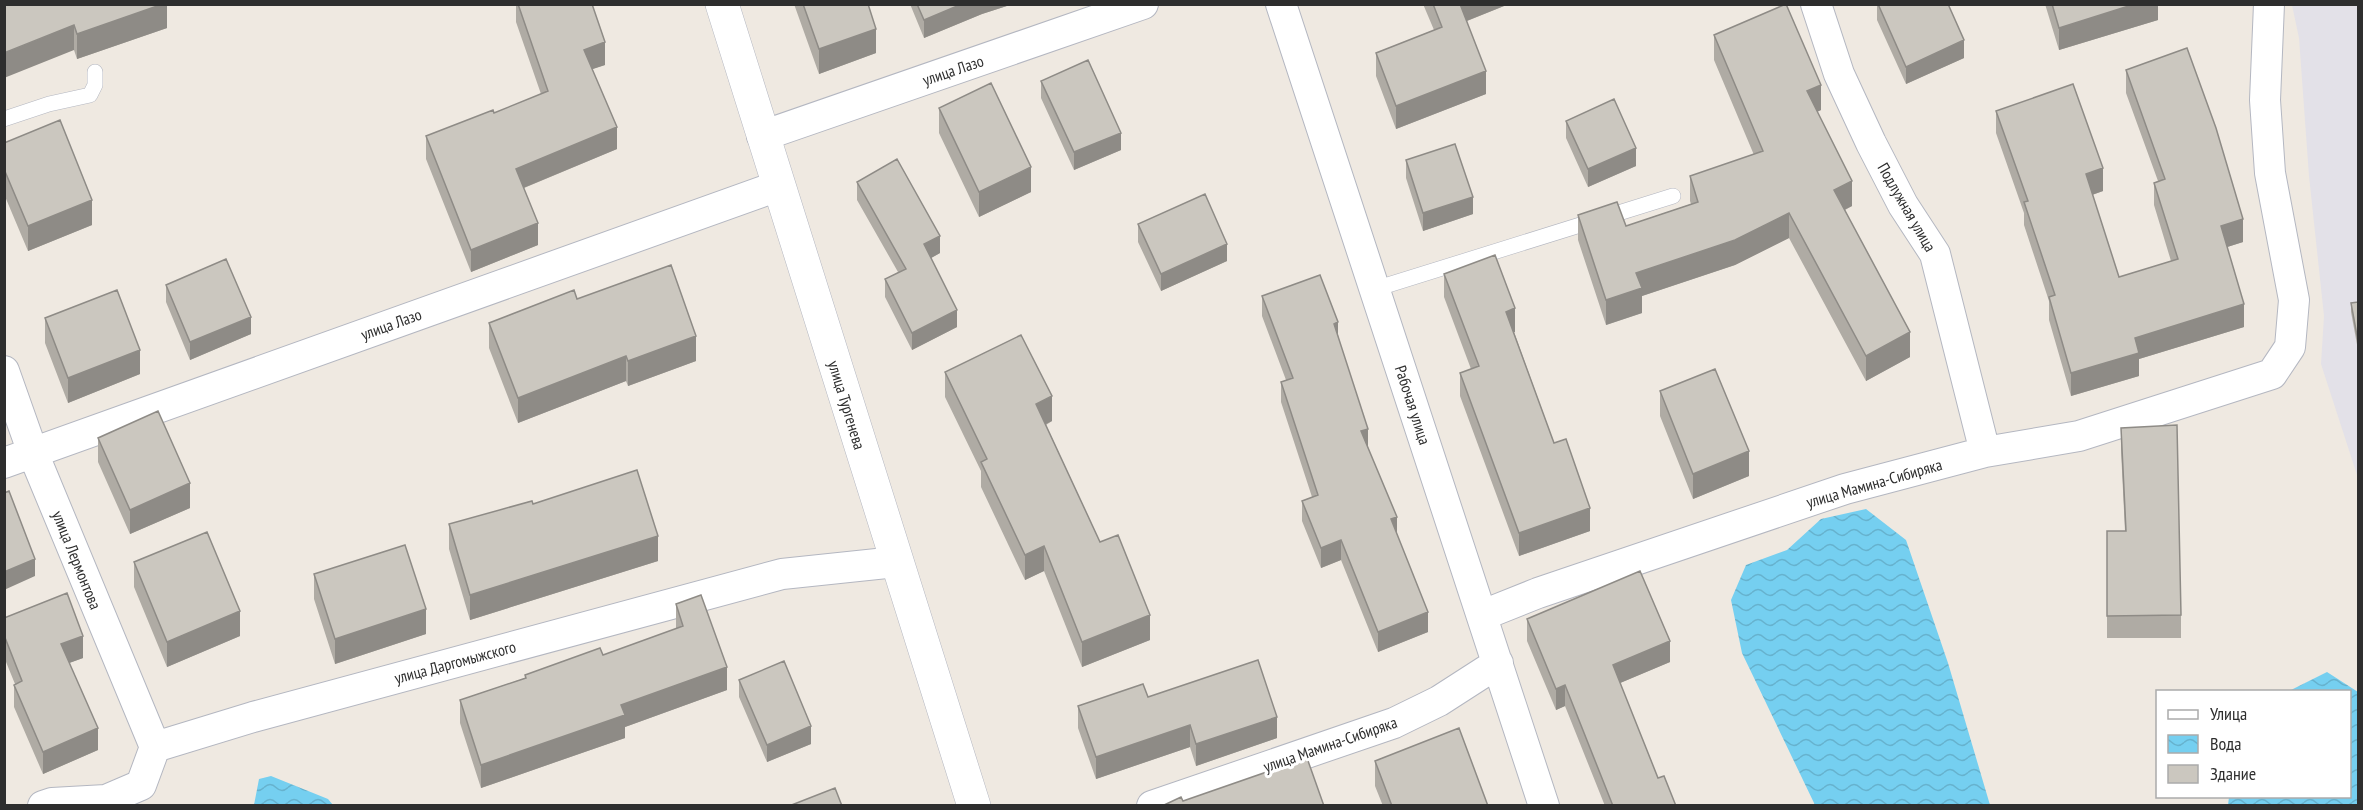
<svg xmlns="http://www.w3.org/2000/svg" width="2363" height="810" viewBox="0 0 2363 810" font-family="'PT Sans Narrow',sans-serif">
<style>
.industrial{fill:#e3e1e8}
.water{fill:url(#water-waves)}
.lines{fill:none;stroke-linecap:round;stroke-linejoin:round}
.service-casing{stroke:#b4b7c1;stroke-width:16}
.minor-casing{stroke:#b4b7c1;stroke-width:32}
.tertiary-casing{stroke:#b4b7c1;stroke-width:34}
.service{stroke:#fff;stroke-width:15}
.minor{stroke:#fff;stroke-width:30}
.tertiary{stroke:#fff;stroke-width:33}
.wall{fill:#afaba4}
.shaded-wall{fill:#8e8b86}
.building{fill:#cbc7bf;stroke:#8e8b86;stroke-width:1.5}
.labels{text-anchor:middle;stroke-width:6;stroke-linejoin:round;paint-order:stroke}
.street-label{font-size:16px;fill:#2e2e2e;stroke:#fff}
</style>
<defs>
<pattern id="water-waves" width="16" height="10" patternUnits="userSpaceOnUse" patternTransform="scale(1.5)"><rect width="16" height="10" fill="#75cff0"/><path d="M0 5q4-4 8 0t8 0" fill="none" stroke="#66b2ce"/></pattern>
</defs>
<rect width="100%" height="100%" fill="#efe9e1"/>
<!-- industrial -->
<path class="industrial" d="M2292,5H2358V478L2321,364L2324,316L2309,176L2299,38Z"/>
<!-- water -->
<path class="water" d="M1866,509L1906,540L1948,663L1990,805H1815L1742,653L1731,600L1746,565L1787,550L1821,519Z
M2327,672L2358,692V805H2228L2229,797L2350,796V692L2289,691Z
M271,776L328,799L333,805H254L259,779Z"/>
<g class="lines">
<defs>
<path id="service" d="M4,119L49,104L90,95L95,85V72
M1375,289L1673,196"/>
<path id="minor" d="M1281,4L1544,806
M1816,4L1839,74L1871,143L1903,205L1935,254L1985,452
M762,136L1143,4
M4,371L33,453L155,747
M4,463L778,186
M1483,615L1538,593L1845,489L1985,452L2079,436L2272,374L2290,347L2294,300L2270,173L2265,100L2269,4
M43,806L52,803L106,800L141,785L155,747L253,717L782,574L896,562
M1152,806L1394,723L1439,701L1498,663"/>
<path id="tertiary" d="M722,4L974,806"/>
</defs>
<!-- service casing -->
<use href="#service" class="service-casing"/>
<!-- minor casing -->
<use href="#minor" class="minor-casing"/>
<!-- tertiary casing -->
<use href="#tertiary" class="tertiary-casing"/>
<!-- service -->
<use href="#service" class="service"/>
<!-- minor -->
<use href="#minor" class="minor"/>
<!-- tertiary -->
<use href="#tertiary" class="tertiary"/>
</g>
<!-- wall -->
<path class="wall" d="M4,4H167V28L77,59L74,50Z
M516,4H592L605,65L592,69L617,149L524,188L538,245L471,272L426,159V136L494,113L541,94L516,22Z
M794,4H868L876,53L819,74Z
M910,4H1013L982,14L924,38Z
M1423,4H1509L1467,21L1486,94L1396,129L1376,76V53L1434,30Z
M1877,4H1948L1964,58L1906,84L1877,20Z
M2045,4H2158V20L2059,50Z
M1714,35L1821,110L1817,112L1852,206L1845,210L1910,357L1866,381L1789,238L1735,265L1642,296V313L1606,325L1578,240V215L1626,226L1691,204L1690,201V176L1754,155L1714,60Z
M2126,70L2243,242L2227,247L2244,327L2139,359V376L2071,396L2049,320V301L2024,225V213L1996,133V111L2103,191L2092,195L2119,277L2171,261L2154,205V183L2158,181L2126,93Z
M1041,81L1121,150L1074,170L1041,98Z
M939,108L1031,192L979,217L939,133Z
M1566,121L1636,166L1588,187L1566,138Z
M4,143L92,225L28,251L4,194Z
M1406,160L1473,214L1423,231L1406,178Z
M857,182L940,253L931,258L957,327L912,350L885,297V279L898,272L857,200Z
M1138,224L1227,261L1161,291L1138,242Z
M1444,274L1515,332H1514L1554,443L1590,531L1519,556L1460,396V373L1471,369L1444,297Z
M166,285L251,334L190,360L166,302Z
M1262,296L1338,335L1368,447L1428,632L1378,652L1341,560L1321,568L1302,521V501L1312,497L1281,402V382L1286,380L1262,316Z
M577,299L696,361L628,386L626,381L518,423L489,348V323Z
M2358,302V350L2351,312V303Z
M45,318L140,374L68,403L45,343Z
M945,372L1052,421L1046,425L1100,542L1150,640L1082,667L1044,571L1025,580L981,487V471L945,397Z
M1660,391L1749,476L1693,499L1660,416Z
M2121,428L2181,615V638H2107V531H2125L2121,450Z
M98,438L190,508L130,534L98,462Z
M449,524L658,561L470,620L449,549Z
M134,562L240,636L167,667L134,587Z
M314,574L426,634L335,664L314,599Z
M676,604L727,690L625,727V738L481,788L460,723V700L525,678V675L603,655L676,629Z
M4,618L83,658L69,663L98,750L43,774L14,707V685L15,684L4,657Z
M1527,619L1670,662L1620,683L1658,778L1676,806H1605L1565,706L1556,710L1527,641Z
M739,680L811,744L767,762L739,697Z
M1148,697L1277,738L1196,766L1190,747L1096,779L1078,728V706Z
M1375,761L1481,789L1488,806H1383L1375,786Z"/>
<!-- shaded-wall -->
<path class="shaded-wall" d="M163,4H167V28L77,59V34Z
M962,4H1013L982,14L924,38V20Z
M1459,4H1509L1459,24Z
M2135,4H2158V20L2059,50V28Z
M74,25V50L4,78V53Z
M876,29V53L819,74V49Z
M1964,40V58L1906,84V67Z
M605,42V65L584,72V50Z
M1486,71V94L1396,129V106Z
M1821,85V110L1807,116V91Z
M617,127V149L516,191V169Z
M1121,133V150L1074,170V152Z
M1636,148V166L1588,187V169Z
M1031,167V192L979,217V192Z
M2103,168V191L2086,197V174Z
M1852,181V206L1834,215V190Z
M1473,197V214L1423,231V213Z
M92,200V225L28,251V226Z
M1789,213V238L1735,265L1642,296V313L1606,325V300L1636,273Z
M2243,219V242L2221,249V226Z
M538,223V245L471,272V250Z
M940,236V253L924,262V244Z
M1227,244V261L1161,291V274Z
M2244,304V327L2139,359V376L2071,396V373L2135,338Z
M1515,308V332L1506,335V312Z
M957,310V327L912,350V333Z
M251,317V334L190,360V342Z
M1338,322V342L1334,324Z
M1910,332V357L1866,381V356Z
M696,336V361L628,386V361Z
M140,350V374L68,403V378Z
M626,356V381L518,423V398Z
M1052,396V421L1036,429V404Z
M1368,429V449L1361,431Z
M1749,451V476L1693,499V474Z
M190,483V508L130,534V510Z
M1590,508V531L1519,556V533Z
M1397,517V536L1391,519Z
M658,536V561L470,620V595Z
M1341,540V560L1321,568V548Z
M1044,546V571L1025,580V555Z
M35,559V576L4,590V572Z
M426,609V634L335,664V639Z
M240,611V636L167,667V642Z
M1428,612V632L1378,652V632Z
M1150,615V640L1082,667V642Z
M83,636V658L61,666V644Z
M1670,641V662L1613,686V665Z
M727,667V690L625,727V738L481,788V765L621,705Z
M1565,685V706L1556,710V689Z
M1277,717V738L1196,766V744Z
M1190,725V747L1096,779V757Z
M811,726V744L767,762V745Z
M98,728V750L43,774V752Z"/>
<!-- building -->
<path class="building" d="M4,4H163L77,34L74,25L4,53Z
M518,4H592L605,42L584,50L617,127L516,169L538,223L471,250L426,136L493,110L494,113L548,91Z
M803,4H868L876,29L819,49Z
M917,4H962L924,20Z
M1433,4H1460L1486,71L1396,106L1376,53L1442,27Z
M1786,4L1821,85L1807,91L1852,181L1834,190L1910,332L1866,356L1789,213L1735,240L1636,273L1642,288L1606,300L1578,215L1617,202L1626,226L1698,202L1690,176L1763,151L1714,35Z
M1878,4H1948L1964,40L1906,67Z
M2052,4H2135L2059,28Z
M2187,48L2216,128L2243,219L2221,226L2244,304L2135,338L2139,353L2071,373L2049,297L2055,295L2024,202L2028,201L1996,111L2073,84L2103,168L2086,174L2119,277L2178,259L2154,183L2165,179L2126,70Z
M1088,60L1121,133L1074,152L1041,81Z
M991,83L1031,167L979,192L939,108Z
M1614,99L1636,148L1588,169L1566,121Z
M60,120L92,200L28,226L4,169V143Z
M1455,144L1473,197L1423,213L1406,160Z
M897,159L940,236L924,244L957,310L912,333L885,279L906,269L857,182Z
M1205,194L1227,244L1161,274L1138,224Z
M1495,255L1515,308L1506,312L1554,443L1566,439L1590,508L1519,533L1460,373L1479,366L1444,274Z
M226,259L251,317L190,342L166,285Z
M671,265L696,336L628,361L626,356L518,398L489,323L574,290L577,299Z
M1320,275L1338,322L1334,324L1368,429L1361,431L1397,517L1391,519L1428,612L1378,632L1341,540L1321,548L1302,501L1318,495L1281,382L1293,378L1262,296Z
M117,290L140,350L68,378L45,318Z
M2358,302V341L2351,303Z
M1021,335L1052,396L1036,404L1100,542L1118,535L1150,615L1082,642L1044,546L1025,555L981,462L987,459L945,372Z
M1715,369L1749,451L1693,474L1660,391Z
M158,411L190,483L130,510L98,438Z
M2177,425L2181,615L2107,616V531H2126L2121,428Z
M637,470L658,536L470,595L449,524L532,501L533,504Z
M9,491L35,559L4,572V493Z
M207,532L240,611L167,642L134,562Z
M405,545L426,609L335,639L314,574Z
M1640,571L1670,641L1613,665L1658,778L1664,776L1676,806H1613L1565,685L1556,689L1527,619Z
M67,593L83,636L61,644L98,728L43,752L14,685L22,681L4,635V618Z
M701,595L727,667L621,705L625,715L481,765L460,700L526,678L525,675L600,648L603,655L683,626L676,604Z
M1258,660L1277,717L1196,744L1190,725L1096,757L1078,706L1143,684L1148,697Z
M784,661L811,726L767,745L739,680Z
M1459,728L1488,806H1392L1375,761Z
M1307,758L1324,806H1162L1181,797L1183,801Z
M835,788L842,806H789Z"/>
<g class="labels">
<!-- street labels -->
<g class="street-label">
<text transform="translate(953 70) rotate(-19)" y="6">улица Лазо</text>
<text transform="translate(1907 207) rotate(60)" y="6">Подлужная улица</text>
<text transform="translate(391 324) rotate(-20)" y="6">улица Лазо</text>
<text transform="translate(847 405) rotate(73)" y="6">улица Тургенева</text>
<text transform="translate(1413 405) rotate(72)" y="6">Рабочая улица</text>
<text transform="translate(1874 483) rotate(-16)" y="6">улица Мамина-Сибиряка</text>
<text transform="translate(77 560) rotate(68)" y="6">улица Лермонтова</text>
<text transform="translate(455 662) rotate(-15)" y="6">улица Даргомыжского</text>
<text transform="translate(1330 744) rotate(-19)" y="6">улица Мамина-Сибиряка</text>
</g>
</g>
<!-- border -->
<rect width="2363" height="810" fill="none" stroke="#2e2e2e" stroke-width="12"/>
<!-- legend -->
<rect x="2156" y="690" width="195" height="108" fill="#ffffff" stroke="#ababab" stroke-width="1.5"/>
<rect x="2168" y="710" width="30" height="9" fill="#ffffff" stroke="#ababab" stroke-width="1.5"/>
<text x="2210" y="720" font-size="18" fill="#2e2e2e">Улица</text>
<rect x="2168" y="735" width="30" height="18" fill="url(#water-waves)" stroke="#ababab" stroke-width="1.5"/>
<text x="2210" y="750" font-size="18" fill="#2e2e2e">Вода</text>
<rect x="2168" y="765" width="30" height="18" fill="#cbc7bf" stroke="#ababab" stroke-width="1.5"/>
<text x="2210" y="780" font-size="18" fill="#2e2e2e">Здание</text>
</svg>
